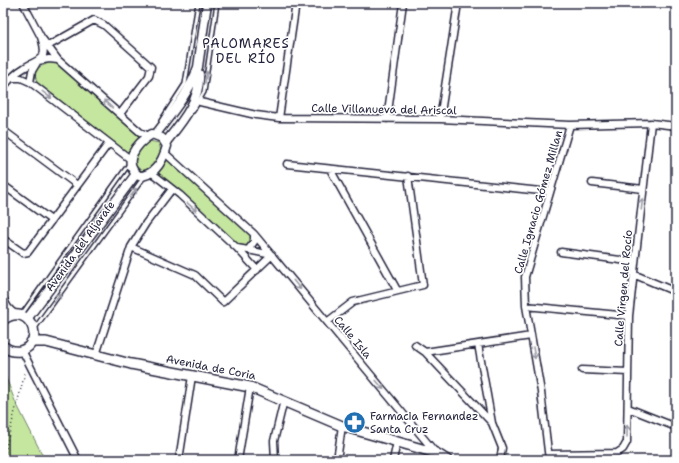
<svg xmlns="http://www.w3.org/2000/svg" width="679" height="463" viewBox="0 0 679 463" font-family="'Shantell Sans',sans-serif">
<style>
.green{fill:#c5e69f;stroke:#74846d}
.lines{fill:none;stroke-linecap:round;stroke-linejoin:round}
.service-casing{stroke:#22223b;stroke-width:6}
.minor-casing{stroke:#22223b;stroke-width:9}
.tertiary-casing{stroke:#22223b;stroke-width:11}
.secondary-casing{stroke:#22223b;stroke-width:12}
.path{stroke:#22223b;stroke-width:1.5;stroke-dasharray:1 3;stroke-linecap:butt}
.service{stroke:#fff;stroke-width:3}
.minor{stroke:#fff;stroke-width:6}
.tertiary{stroke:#fff;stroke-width:8}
.secondary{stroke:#fff;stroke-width:9}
.oneway{stroke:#9c9ca7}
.labels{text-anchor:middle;stroke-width:3.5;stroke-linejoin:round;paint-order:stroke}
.street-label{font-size:11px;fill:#22223b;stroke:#fff}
.poi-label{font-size:11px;fill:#22223b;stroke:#fff;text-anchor:start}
.quarter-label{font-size:13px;letter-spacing:1px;fill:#22223b;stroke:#fff}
</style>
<rect width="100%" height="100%" fill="#fff"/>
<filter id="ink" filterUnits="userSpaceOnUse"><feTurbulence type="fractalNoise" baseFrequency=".025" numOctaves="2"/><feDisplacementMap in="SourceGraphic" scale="8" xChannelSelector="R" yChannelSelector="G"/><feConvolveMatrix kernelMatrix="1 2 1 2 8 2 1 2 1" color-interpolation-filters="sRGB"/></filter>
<g filter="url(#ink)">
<!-- green -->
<path class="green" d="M51,62L58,64L140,135L129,152H127L37,82L35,75L37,68Z
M149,141L159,143L161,152L152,167L142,171L135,165C135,155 141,147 149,141Z
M166,158L250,234L251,239L248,245L241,246L238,244L183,193L157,174V173L163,165Z
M3,370L15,401L45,460H3Z"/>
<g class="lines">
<defs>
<path id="service" d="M193,111L204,92L217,3
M161,121L185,84L198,3
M22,314L129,164
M35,328L144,177"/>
<path id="minor" d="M23,3L41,37L58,60
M48,46L94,20L104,25L151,67L149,76L120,114
M11,78H21L30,82
M3,88C9,80 15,73 24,68C39,58 49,61 41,37
M200,102L256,115L279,118L440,119L570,125L651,123L676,126
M279,118L296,3
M387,119L403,3
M440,119L458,3
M3,130L77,185
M130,159L30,82L32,71L38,61L49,59L58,60L140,132L149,136
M287,164L550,192
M330,169L397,290
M152,173L180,195L237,248L248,250L254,242V234L165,153
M592,183L643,189
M3,185L51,220
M254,234L435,452
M3,239L23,253L28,252L109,143
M131,247L195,275L223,302L272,255
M237,248L257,270
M248,250L272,255
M561,252L635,262
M633,274L676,292
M3,297C6,306 9,310 17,315
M526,306L629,316
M3,318L5,304
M327,322L353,302L423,285L408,176
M478,344L492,423
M415,345L425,352L531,336
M22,350L78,460
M425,352L492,423L502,448L500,460
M96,355L131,247L146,223L172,189
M582,370L628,372
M628,408L676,427
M549,454L617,453L623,449L627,442L629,316L651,123
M179,460L192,376
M238,460L250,387
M275,460L274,441L284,400
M337,460L342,426
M393,460L397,442
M549,460L541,392L526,306L525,277L570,125"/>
<path id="tertiary" d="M152,134L162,138L167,146C163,160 155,176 139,176C120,163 137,143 152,134Z
M156,134C172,113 190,92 198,67L207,3
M166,142C181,123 201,100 199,74
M27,319L136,174"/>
<path id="secondary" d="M3,320C29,300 48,343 20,351C14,352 8,350 3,346
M31,342H46L131,364L250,387L342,426L436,453L447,460"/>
</defs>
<!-- service casing -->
<use href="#service" class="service-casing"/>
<!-- minor casing -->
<use href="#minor" class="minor-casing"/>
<!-- tertiary casing -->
<use href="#tertiary" class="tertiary-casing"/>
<!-- secondary casing -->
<use href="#secondary" class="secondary-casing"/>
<!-- path -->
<path class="path" d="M4,460L7,442L25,373"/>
<!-- service -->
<use href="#service" class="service"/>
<!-- minor -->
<use href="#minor" class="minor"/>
<!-- tertiary -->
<use href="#tertiary" class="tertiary"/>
<!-- secondary -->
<use href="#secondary" class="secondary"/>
</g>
<!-- one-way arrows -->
<defs><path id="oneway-shaft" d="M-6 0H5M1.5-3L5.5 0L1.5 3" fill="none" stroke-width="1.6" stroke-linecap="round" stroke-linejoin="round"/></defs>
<g class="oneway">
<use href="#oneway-shaft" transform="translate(206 77) rotate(-81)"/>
<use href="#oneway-shaft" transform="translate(47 95) rotate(37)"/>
<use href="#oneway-shaft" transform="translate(108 104) rotate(-138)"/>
<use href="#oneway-shaft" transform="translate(133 193) rotate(-54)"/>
<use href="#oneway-shaft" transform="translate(642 204) rotate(-83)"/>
<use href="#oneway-shaft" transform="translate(192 207) rotate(41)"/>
<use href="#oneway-shaft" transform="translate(297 285) rotate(51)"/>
<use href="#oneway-shaft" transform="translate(57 298) rotate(-54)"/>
<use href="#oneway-shaft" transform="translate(534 353) rotate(80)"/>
<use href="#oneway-shaft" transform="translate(380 385) rotate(50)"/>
<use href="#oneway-shaft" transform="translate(627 431) rotate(-90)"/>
</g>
</g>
<!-- icons -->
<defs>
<symbol id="pharmacy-disc" viewBox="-11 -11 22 22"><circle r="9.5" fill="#1f6fb2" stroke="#fff"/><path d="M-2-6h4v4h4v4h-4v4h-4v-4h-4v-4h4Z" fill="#fff"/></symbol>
</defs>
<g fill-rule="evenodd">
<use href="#pharmacy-disc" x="342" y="410" width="25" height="25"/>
</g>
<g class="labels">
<!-- street labels -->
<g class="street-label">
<text transform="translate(384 109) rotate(1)" y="4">Calle Villanueva del Ariscal</text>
<text transform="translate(538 202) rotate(-74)" y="4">Calle Ignacio Gómez Millan</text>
<text transform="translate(80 246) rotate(-54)" y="4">Avenida del Aljarafe</text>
<text transform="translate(623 288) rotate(-85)" y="4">Calle Virgen del Rocío</text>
<text transform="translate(353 337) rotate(50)" y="4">Calle Isla</text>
<text transform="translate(211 367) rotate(11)" y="4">Avenida de Coria</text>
</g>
<!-- poi labels -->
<g class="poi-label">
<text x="370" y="420">Farmacia Fernandez<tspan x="370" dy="13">Santa Cruz</tspan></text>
</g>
<!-- quarter labels -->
<g class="quarter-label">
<text x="246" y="48">PALOMARES<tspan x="246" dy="15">DEL RÍO</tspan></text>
</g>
</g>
<!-- margin -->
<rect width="679" height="463" fill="none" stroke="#fff" stroke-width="16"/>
<rect x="8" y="8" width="663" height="447" fill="none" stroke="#22223b" stroke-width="1.5" filter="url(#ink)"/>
</svg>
